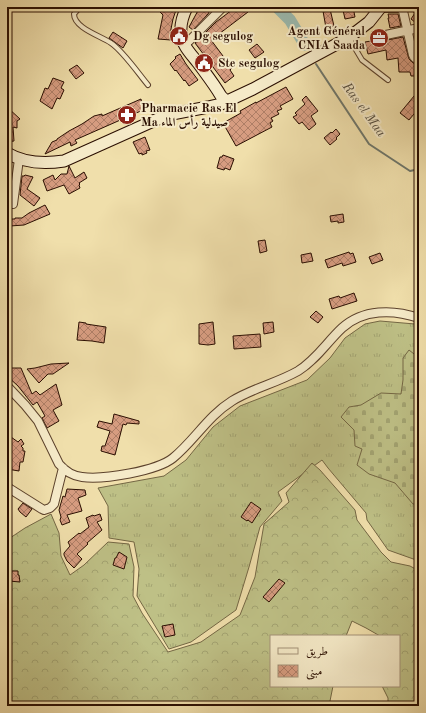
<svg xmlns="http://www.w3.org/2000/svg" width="426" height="713" viewBox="0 0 426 713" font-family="'Old Standard TT',Amiri,serif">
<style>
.grass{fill:url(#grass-tufts);stroke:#746744}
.forest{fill:url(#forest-crowns);stroke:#746744}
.cemetery{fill:url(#cemetery-stones);stroke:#746744}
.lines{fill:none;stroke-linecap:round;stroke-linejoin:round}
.stream{stroke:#6e766a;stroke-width:2}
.river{stroke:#9bbbb0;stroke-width:12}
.building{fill:url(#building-cross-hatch);stroke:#2a0e01}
.lane-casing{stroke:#5c422c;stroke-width:6}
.street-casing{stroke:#5c422c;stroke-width:10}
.secondary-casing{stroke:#2a0e01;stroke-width:13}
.lane{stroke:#f5eac8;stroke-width:4}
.street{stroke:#f5eac8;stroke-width:8}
.secondary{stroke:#f5eac8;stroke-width:11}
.labels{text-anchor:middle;stroke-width:4;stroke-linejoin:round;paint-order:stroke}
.poi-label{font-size:12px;font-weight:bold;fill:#2a0e01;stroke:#f5eac8;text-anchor:start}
.water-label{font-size:13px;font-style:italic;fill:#524b3e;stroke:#f5eac8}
</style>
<defs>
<pattern id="grass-tufts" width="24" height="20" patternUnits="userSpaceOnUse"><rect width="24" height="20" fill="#bec086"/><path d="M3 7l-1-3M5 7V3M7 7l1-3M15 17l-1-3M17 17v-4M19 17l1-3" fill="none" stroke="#a3a472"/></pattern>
<pattern id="forest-crowns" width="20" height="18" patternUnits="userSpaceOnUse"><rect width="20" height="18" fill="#bec086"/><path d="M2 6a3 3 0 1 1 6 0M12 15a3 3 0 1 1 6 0" fill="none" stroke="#a3a472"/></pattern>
<pattern id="cemetery-stones" width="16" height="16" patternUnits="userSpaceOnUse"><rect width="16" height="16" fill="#bec086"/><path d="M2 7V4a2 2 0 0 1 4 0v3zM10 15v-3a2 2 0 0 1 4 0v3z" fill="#a3a472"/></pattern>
<pattern id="building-cross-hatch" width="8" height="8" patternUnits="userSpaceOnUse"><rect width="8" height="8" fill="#d69c80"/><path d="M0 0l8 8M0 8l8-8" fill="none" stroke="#ae7e66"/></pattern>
</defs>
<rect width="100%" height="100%" fill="#f0dfab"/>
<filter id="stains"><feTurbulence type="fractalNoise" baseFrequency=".005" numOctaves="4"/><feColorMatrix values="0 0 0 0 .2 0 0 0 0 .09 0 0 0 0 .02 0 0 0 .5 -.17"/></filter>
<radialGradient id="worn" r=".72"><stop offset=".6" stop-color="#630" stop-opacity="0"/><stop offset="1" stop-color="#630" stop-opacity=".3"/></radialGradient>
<!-- grass -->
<path class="grass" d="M380,321L415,324L419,328V561L388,550L367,520L366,513L328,468L322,460L278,492L282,501L260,527L249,567L236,610L191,642L169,649L137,596L139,569L134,542L109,538L108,506L98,488L164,476L186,460L213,427L240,406L307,380L330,358L345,338L365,324Z"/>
<!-- forest -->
<path class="forest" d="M312,463L320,470L355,510L357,520L381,552L391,562L410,566L419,571V703L411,706H388V698L382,686H399V636H380L366,628L352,621L346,636H271V686H333L329,706H7V540L25,528L51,514L59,533L61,556L70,575L84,565L108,542L129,544L134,567L133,596L142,613L168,652L201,642L240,615L255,577L264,524L289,502L286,493Z"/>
<!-- cemetery -->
<path class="cemetery" d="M409,350L414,354L419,355V504H413L395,483L369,474L357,465L362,449L355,446L354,430L341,417L349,407L361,405L381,393L401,394L403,380V358Z"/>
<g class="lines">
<!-- stream -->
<path class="stream" d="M316,64L369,144L410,171L419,169"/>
<!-- river -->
<path class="river" d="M277,7L290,20L305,45"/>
</g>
<!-- building -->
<path class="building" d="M155,7H177L173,19L171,29V40L158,39L163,15Z
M200,7H212L208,14L193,30L189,27Z
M236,7H244L248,12L211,40L232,68L230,70L234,76L225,83L195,43L199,40V39L216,22Z
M345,7H353L355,17L345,19L343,10L345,9Z
M407,7H419V19L416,23L411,19L415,13Z
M330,9L334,26L326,28L323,11Z
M388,14H398L401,26L390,28L388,18H389Z
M113,32L127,41L123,48L109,38Z
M403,37L409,59L413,63L419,65V76H411L410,72H399L398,58L387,60L386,50L368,54L365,42L377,40L379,41H382Z
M257,44L264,52L255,58L249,50Z
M180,54L186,64L198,80L189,86L185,80L184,81L176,70L175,71L170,64L176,58L175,57Z
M77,65L84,73L76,79L69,70Z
M53,78L64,82L61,88L64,90L60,99L57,98L52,109L40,101L45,88L48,89Z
M286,87L293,99L280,106L282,109L277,111L279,114L271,118L273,121L270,123L272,127L236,146L223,123L241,113L240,111L256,102V103Z
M419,90V108L409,120L400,113Z
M306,96L318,111L311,116L316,124L309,130L302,122L299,124L293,117L297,115L295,113L305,104L302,100Z
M141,99L143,110L75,140L77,143L71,146L70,142L45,154L52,142L57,140V139L69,131L82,124L94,116L102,114V116Z
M7,107L20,119L17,121V128L13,127L14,141L7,142Z
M336,129L340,134L336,138L337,139L330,145L324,138L331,132L332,133Z
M145,137L150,150L146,151L147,153L142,155V153L139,154L133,142Z
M223,155L234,159L230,170L225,168L224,170L217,168L220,157H222Z
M69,166L75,178L84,172L87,178L79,183L80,184L79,185L80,188L69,194L64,185L47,191L43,180L53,175L55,180L61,174H67Z
M25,175L33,177L27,189L40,198L34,206L20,195L22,176H24Z
M45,205L50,214L24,225L10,226L11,219H15V218H22L29,213Z
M343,214L344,222L338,223V221L331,222L330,216Z
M265,240L267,251L260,253L258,241Z
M349,252L350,254L353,253L356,262L343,266L342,263L328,268L325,260Z
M311,253L313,261L302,263L301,255Z
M380,253L383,260L372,264L369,257Z
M354,293L357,301L332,309L329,299L339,296L340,298Z
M316,311L323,317L318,323L310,317Z
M79,322L86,323V324L106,327L104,343L92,341L77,340Z
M213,322L215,344L208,345L199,344V324Z
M273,322L274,332L264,334L263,323Z
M260,334L261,347L234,349L233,336Z
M69,363L53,374H48L39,383L27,369L35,368L51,364Z
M7,368H21L32,394L36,391L40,395L56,384L62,405L53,410L59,421L47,428L42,418L45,416L37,402L33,405L18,386L7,376Z
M114,414L139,421V424L127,423L126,425L123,424L115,455L101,451L102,446H105L110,431L97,427L99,421L112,424Z
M7,436L11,437L18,442L21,439L24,444L21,446L23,448V451H25L23,462H20L19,471L7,469Z
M67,489L85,490L86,495L78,498L82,511L67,515L70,522L62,525L60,520L61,517L59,510L63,496L65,497Z
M251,502L261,509L252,523L248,520L247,521L241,517Z
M23,503L32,509L26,517L20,512L18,509Z
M100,514L102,520L97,522L102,530L87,543L88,544L77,554L82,559L74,568L67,561L64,555V553L70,546L68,542L79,533L80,534L89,527L86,518L93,515L94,516Z
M119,552L127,557L124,569L113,565L115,558H116Z
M8,571H18V575H19L20,582L9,581Z
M279,579L285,583L269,602L263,597Z
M173,624L175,635L165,637L162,626Z"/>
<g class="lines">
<defs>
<path id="lane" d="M80,7L74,14C74,28 101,36 111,43C123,51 138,73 148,85
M349,38L362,60L388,80"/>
<path id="street" d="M380,8H400L403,11L413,55C414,58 415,59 419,60
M381,36L419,28
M185,45L223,7
M13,204L19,159
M7,386L25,405L38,421L59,464C65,471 73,476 82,477C103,480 157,471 173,458C194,441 208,416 232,401C253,388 277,383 298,371C316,360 327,342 342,328C363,309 393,309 419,318
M7,487L42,509L44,510L50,508L54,504L63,468"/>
<path id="secondary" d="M187,7C183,15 180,24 181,34C182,45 191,54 198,63C206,74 214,84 221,96L227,102
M7,153C24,163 45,164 64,161L160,118L172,114L208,107L221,104L253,89L348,38L369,22L381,7"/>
</defs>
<!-- lane casing -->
<use href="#lane" class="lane-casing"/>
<!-- street casing -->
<use href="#street" class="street-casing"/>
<!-- secondary casing -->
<use href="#secondary" class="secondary-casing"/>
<!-- lane -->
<use href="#lane" class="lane"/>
<!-- street -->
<use href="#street" class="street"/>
<!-- secondary -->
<use href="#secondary" class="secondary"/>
</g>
<!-- icons -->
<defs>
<symbol id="civic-disc" viewBox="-11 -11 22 22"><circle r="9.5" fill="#8f2418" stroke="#f5eac8"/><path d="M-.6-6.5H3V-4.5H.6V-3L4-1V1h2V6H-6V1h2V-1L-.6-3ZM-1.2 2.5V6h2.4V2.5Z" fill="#fff"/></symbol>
<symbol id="office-disc" viewBox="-11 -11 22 22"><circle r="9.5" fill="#8f2418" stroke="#f5eac8"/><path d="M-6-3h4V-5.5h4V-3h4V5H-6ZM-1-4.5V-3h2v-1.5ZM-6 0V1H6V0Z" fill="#fff"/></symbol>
<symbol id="pharmacy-disc" viewBox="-11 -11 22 22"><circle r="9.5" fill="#8f2418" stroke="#f5eac8"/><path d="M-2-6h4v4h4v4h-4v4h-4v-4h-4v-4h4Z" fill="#fff"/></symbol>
</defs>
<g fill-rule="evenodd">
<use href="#civic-disc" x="168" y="25" width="22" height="22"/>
<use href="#office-disc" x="368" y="27" width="22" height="22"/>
<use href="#civic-disc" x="193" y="52" width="22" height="22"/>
<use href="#pharmacy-disc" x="116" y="104" width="22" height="22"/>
</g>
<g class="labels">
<!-- poi labels -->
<g class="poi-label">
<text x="365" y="35" text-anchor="end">Agent Général<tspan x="365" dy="14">CNIA Saada</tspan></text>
<text x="193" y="40">Dg segulog</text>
<text x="218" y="67">Ste segulog</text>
<text x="141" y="112">Pharmacie Ras El<tspan x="141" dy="14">Ma صيدلية رأس الماء</tspan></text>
</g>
<!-- water labels -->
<g class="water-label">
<text transform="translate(365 109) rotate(54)" y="5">Ras el Maa</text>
</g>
</g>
<!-- margin -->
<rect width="426" height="713" fill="none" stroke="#f0dfab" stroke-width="24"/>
<rect x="8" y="8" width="410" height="697" fill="none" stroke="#2a0e01" stroke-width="2"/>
<rect x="12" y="12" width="402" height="689" fill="none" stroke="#2a0e01"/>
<!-- legend -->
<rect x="270" y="635" width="130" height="52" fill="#f5eac8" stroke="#a49278"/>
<rect x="278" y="648" width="20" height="6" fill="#f5eac8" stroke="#a49278"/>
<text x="306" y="655" font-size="12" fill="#2a0e01">طريق</text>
<rect x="278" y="665" width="20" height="12" fill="url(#building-cross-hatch)" stroke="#a49278"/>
<text x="306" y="675" font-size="12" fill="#2a0e01">مبنى</text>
<rect width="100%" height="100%" filter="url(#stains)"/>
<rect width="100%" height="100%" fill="url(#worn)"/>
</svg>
